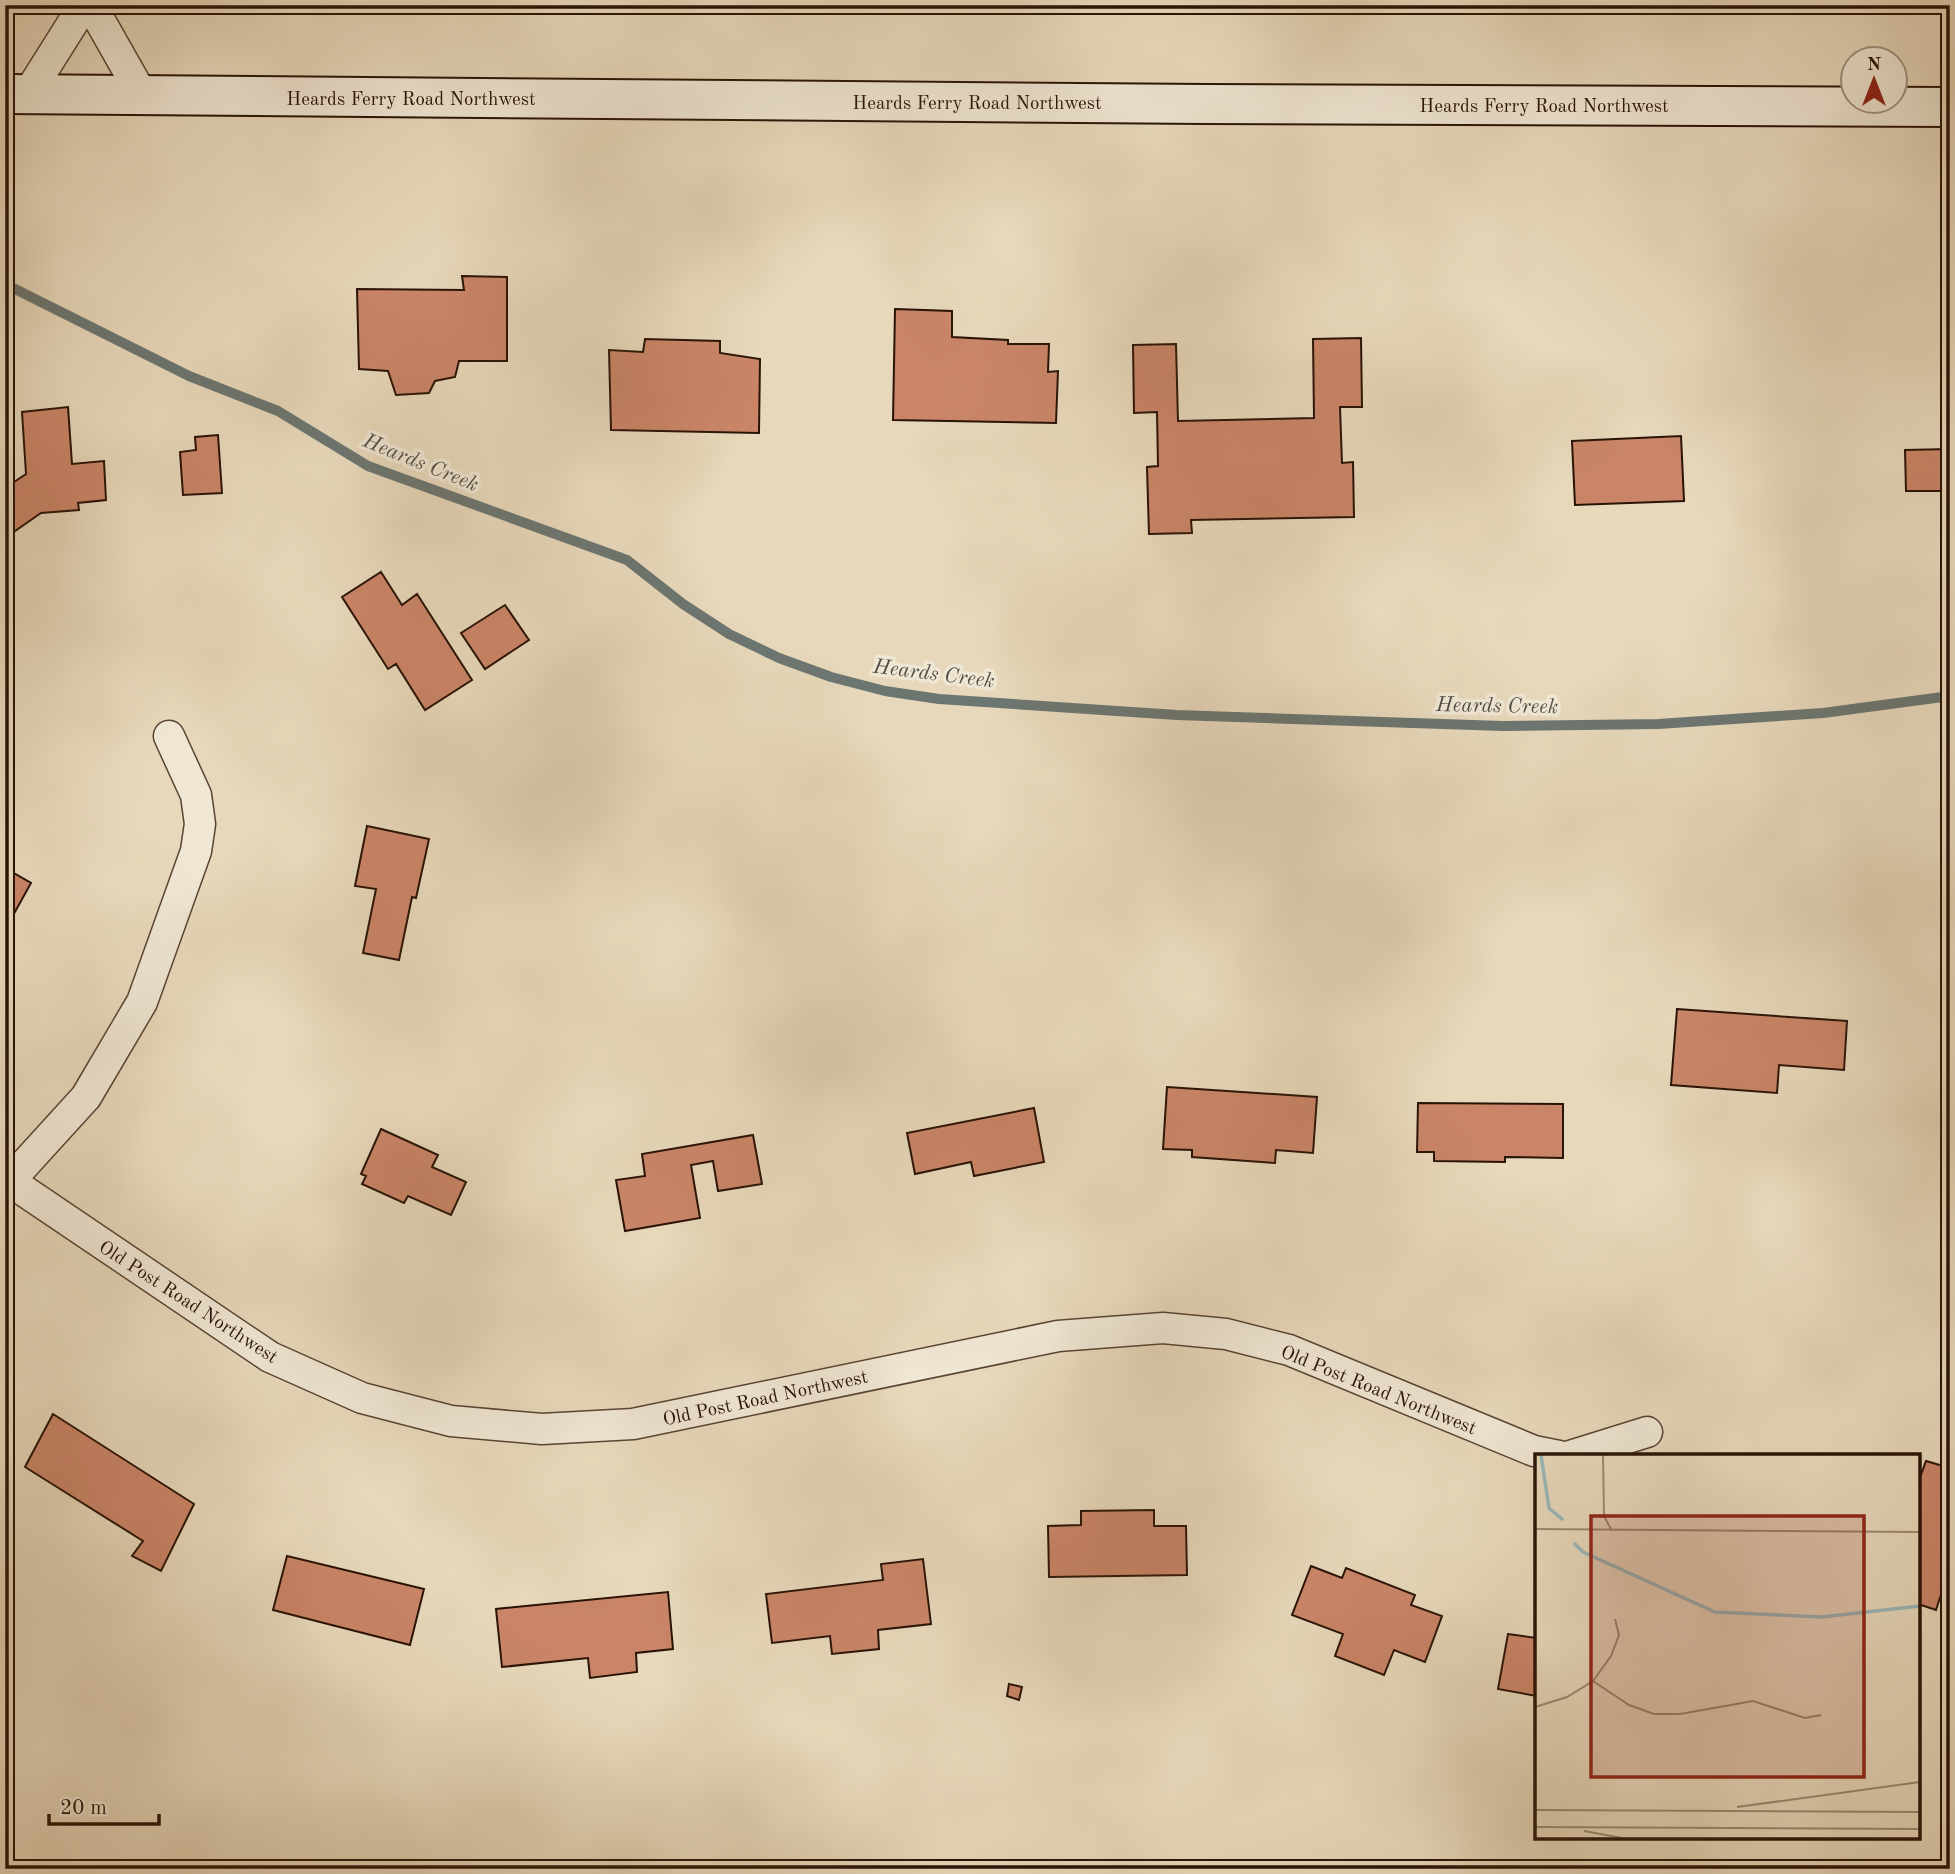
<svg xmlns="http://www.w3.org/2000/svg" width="1955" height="1874" viewBox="0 0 1955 1874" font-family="'Old Standard TT',serif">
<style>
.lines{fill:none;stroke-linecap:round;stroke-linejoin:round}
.stream{stroke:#6c7671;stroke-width:10}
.building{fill:#ca8568;stroke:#291306;stroke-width:2}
.street-casing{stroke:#584433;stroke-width:33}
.secondary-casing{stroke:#291306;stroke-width:42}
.street{stroke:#efe6d3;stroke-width:30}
.secondary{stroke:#efe6d3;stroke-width:38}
.labels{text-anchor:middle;stroke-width:7;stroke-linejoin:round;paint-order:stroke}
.street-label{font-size:19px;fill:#291306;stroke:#efe6d3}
.water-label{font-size:21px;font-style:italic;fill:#504d45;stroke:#efe6d3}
.inset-river{fill:none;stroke:#99b8b9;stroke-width:3.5}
.inset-road{fill:none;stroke:#9b8973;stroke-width:2}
.view{fill:#8f2418;fill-opacity:0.15;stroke:#8f2418;stroke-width:3.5}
.inset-edge{fill:none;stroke:#291306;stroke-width:3.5}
</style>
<rect width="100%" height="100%" fill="#e7d8bb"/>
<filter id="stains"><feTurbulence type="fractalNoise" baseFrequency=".00286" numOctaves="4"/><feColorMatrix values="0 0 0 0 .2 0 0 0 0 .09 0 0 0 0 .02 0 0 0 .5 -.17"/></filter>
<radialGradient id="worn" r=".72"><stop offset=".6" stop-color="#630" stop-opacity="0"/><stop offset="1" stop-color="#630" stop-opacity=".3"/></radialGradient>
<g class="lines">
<!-- stream -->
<path class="stream" d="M5,284L189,376L278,411L368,466L627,560L683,604L729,634L779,658L831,677L885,691L939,699L1177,715L1503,726L1658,724L1823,713L1950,696"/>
</g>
<!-- building -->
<path class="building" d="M462,276L507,277V361H459L455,377L435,381L429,393L396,395L388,371L359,369L357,289L464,290Z
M895,309L952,311V337L1008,340V344H1049L1048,372L1058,371L1056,423L893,420Z
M1361,338L1362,407H1340L1342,463L1353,462L1354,517L1191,520L1192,533L1149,534L1147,467L1158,466L1157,412L1134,413L1133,345L1176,344L1178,421L1314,418L1313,339Z
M645,339L720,341V353L760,359L759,433L611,430L609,350L643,352Z
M68,407L72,464L104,461L106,500L78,503L79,510L41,513L5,538V488L26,474L22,412Z
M218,435L222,493L183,495L180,452L196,450L195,437Z
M1681,436L1684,501L1575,505L1572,441Z
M1950,449V491H1906L1905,450Z
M381,572L402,605L417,594L472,680L425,710L396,664L388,669L342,597Z
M505,605L529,640L485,669L461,633Z
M367,826L429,839L416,898L412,897L399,960L363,953L376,889L355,886Z
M5,868L31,883L5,930Z
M1677,1009L1847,1021L1844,1070L1779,1065L1777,1093L1671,1085Z
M1167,1087L1317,1097L1313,1153L1276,1150L1275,1163L1192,1157V1150L1163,1149Z
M1418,1103L1563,1104V1158L1505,1157V1162L1434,1161V1152H1417Z
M1034,1108L1044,1162L974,1176L971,1162L915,1174L907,1133Z
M381,1129L438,1155L432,1167L466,1182L451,1215L408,1196L404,1203L362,1184L366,1176L361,1174Z
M753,1135L762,1184L718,1191L713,1161L691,1165L700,1218L625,1231L616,1180L645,1176L642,1154Z
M53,1414L194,1504L161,1571L132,1556L143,1541L25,1467Z
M1926,1461L1950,1468V1577L1947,1576L1936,1610L1918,1604V1483Z
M1154,1510V1526H1186L1187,1575L1049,1577L1048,1526L1081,1525V1511Z
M287,1556L424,1589L410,1645L273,1610Z
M923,1559L931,1624L878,1630L879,1649L832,1654L830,1636L772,1643L766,1594L883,1580L881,1564Z
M1311,1566L1342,1578L1346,1568L1415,1595L1411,1605L1442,1616L1425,1662L1394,1650L1384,1675L1335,1656L1343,1634L1292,1615Z
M668,1592L673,1649L636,1653L637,1672L590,1678L588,1658L502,1667L496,1609Z
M1508,1634L1537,1638V1696L1498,1689Z
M1009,1684L1022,1687L1019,1700L1007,1696Z"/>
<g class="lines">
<defs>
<path id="street" d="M91,5L142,95
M28,94L84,5
M11,1182L270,1357L362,1398L451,1421L542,1429L633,1424L1058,1336L1163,1328L1226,1334L1289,1350L1534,1451L1559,1456
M5,1186L86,1097L142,1002L196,851L200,824L196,795L169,736
M1570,1456L1647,1432"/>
<path id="secondary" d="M5,94L1206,104L1950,107"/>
</defs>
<!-- street casing -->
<use href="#street" class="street-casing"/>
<!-- secondary casing -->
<use href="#secondary" class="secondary-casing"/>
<!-- street -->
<use href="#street" class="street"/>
<!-- secondary -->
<use href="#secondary" class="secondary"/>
</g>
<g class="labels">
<!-- street labels -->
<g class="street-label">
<text x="411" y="105">Heards Ferry Road Northwest</text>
<text x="977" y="109">Heards Ferry Road Northwest</text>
<text x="1544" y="112">Heards Ferry Road Northwest</text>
<text transform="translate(189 1301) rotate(33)" y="7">Old Post Road Northwest</text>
<text transform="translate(1379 1389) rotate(22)" y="7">Old Post Road Northwest</text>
<text transform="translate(765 1397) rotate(-12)" y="7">Old Post Road Northwest</text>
</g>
<!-- water labels -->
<g class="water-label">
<text transform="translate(421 462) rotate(22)" y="7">Heards Creek</text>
<text transform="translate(934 673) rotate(7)" y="7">Heards Creek</text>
<text transform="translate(1497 705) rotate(1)" y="7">Heards Creek</text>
</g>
</g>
<!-- overview -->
<g transform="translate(1535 1454)">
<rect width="385" height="385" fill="#e7d8bb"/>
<path class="inset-river" d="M6,1L14,54L28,66M39,89L48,98L180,158L287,163L385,152"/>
<path class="inset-road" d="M68,1L69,62L76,75M0,75L385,78M58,227L94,251L119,260H145L218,247L270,264L286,261M0,253L32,243L58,227L76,202L84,181L80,165M202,353L385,328M0,356L385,358M0,373L385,375M49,377L87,384"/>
<path class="view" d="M56,62H329V323H56Z"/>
<rect width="385" height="385" class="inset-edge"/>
</g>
<!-- margin -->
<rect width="1955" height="1874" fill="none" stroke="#e7d8bb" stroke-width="28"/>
<rect x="7" y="7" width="1941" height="1860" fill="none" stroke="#291306" stroke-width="3.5"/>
<rect x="14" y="14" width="1927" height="1846" fill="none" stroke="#291306" stroke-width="2"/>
<!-- north arrow -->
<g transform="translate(1874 80)"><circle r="33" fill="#efe6d3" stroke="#a09281" stroke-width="2"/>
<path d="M0-5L12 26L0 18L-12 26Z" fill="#8f2418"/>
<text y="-10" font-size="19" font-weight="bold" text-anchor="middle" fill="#291306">N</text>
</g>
<!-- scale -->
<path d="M49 1814v10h110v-10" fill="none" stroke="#291306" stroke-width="3.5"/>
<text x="60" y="1814" font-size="21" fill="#291306" stroke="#efe6d3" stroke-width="5" paint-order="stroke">20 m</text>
<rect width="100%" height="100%" filter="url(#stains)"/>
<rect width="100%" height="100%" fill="url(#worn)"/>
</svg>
